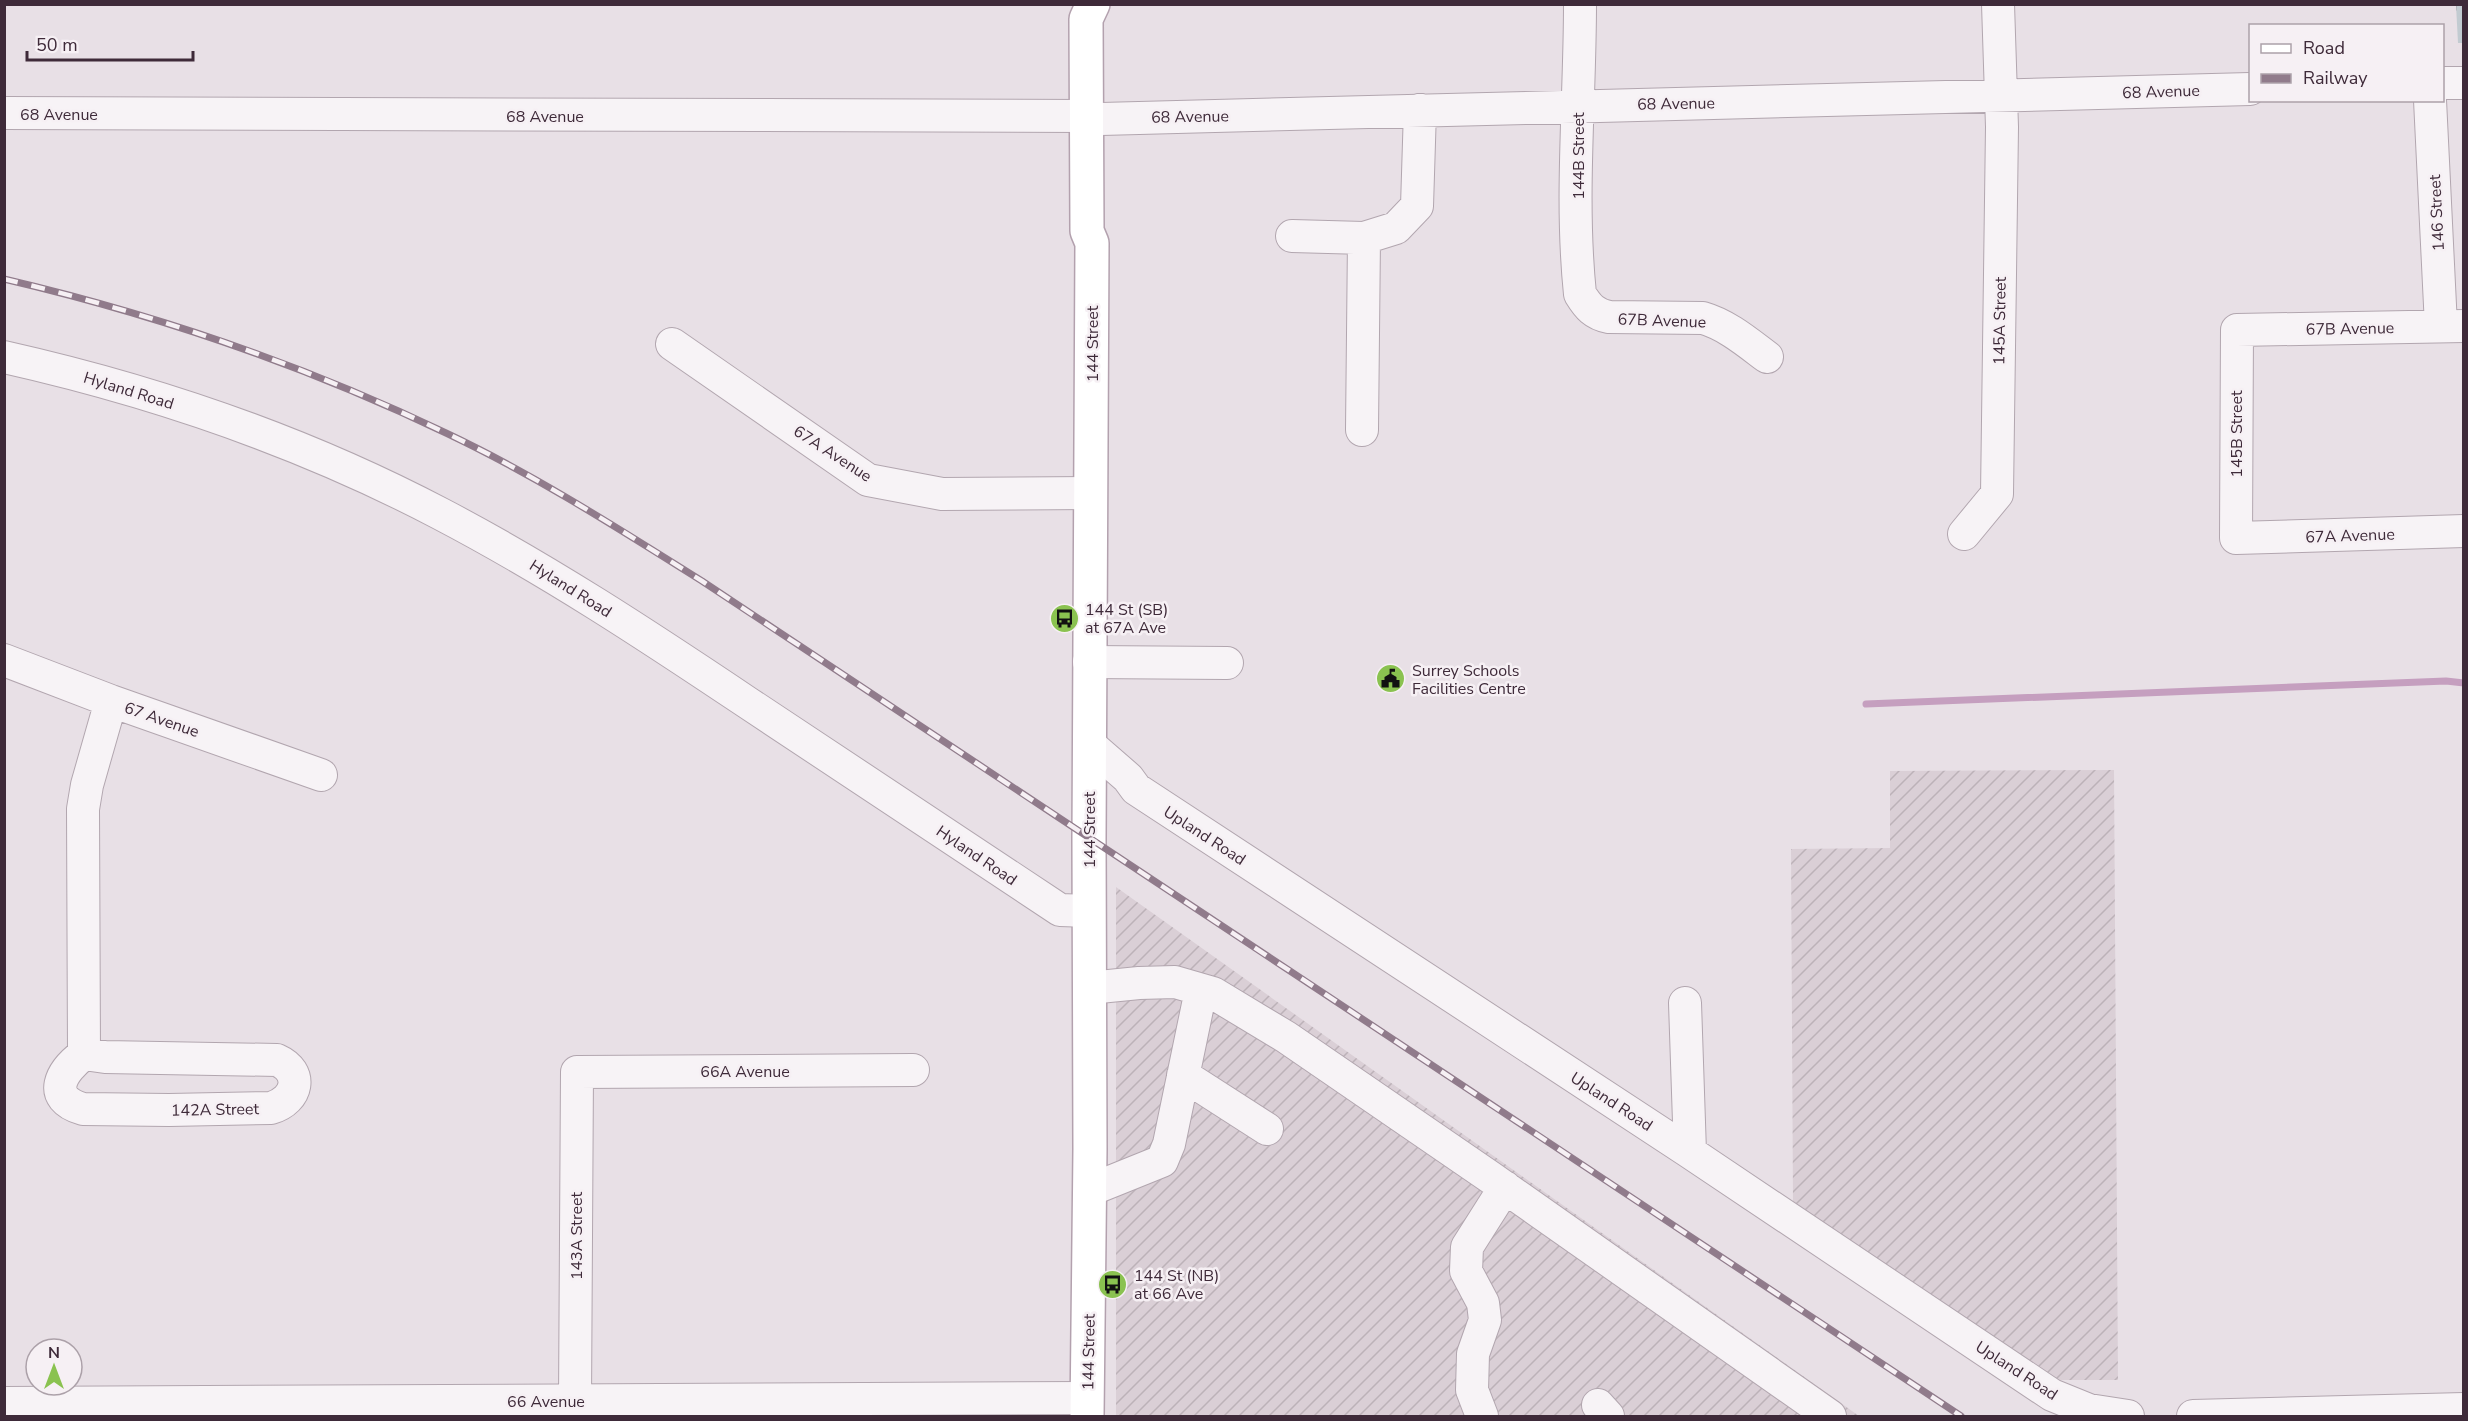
<svg xmlns="http://www.w3.org/2000/svg" width="2468" height="1421" viewBox="0 0 2468 1421" font-family="'Nunito Sans',sans-serif">
<style>
.industrial{fill:url(#industrial-furrows)}
.cemetery{fill:url(#cemetery-stones)}
.lines{fill:none;stroke-linecap:round;stroke-linejoin:round}
.stream{stroke:#c59fbf;stroke-width:7}
.minor-casing{stroke:#b2a6af;stroke-width:34}
.major-casing{stroke:#b3a1ae;stroke-width:36}
.minor{stroke:#f7f3f6;stroke-width:32}
.major{stroke:#fff;stroke-width:33}
.rail-casing{stroke:#907b8b;stroke-width:7}
.rail{stroke:#f6f0f4;stroke-width:4.5;stroke-dasharray:14;stroke-linecap:butt}
.labels{text-anchor:middle;stroke-width:5;stroke-linejoin:round;paint-order:stroke}
.street-label{font-size:16px;fill:#3e2a39;stroke:#f6f0f4}
.poi-label{font-size:16px;fill:#3e2a39;stroke:#f6f0f4;text-anchor:start}
</style>
<defs>
<pattern id="industrial-furrows" width="10" height="10" patternUnits="userSpaceOnUse" patternTransform="scale(1.5)"><rect width="10" height="10" fill="#dacfd6"/><path d="M-1 1l2-2M0 10L10 0M9 11l2-2" fill="none" stroke="#bcb2b8"/></pattern>
<pattern id="cemetery-stones" width="16" height="16" patternUnits="userSpaceOnUse" patternTransform="scale(1.5)"><rect width="16" height="16" fill="#c2cbd1"/><path d="M2 7V4a2 2 0 0 1 4 0v3zM10 15v-3a2 2 0 0 1 4 0v3z" fill="#a8aeb4"/></pattern>
</defs>
<rect width="100%" height="100%" fill="#e8e0e6"/>
<!-- industrial -->
<path class="industrial" d="M2114,770L2118,1380H2057L1793,1202L1791,849L1890,848V771Z
M1116,887L1859,1416H1116Z"/>
<!-- cemetery -->
<path class="cemetery" d="M2456,5H2463V43H2458Z"/>
<g class="lines">
<!-- stream -->
<path class="stream" d="M1866,704L2446,681L2464,683"/>
<defs>
<path id="minor" d="M1580,4C1580,101 1570,198 1580,294C1588,307 1594,314 1609,317L1703,318C1727,325 1747,342 1767,357
M2442,83H2464
M2430,100L2441,326
M4,113L1086,116
M1101,119L2250,89
M1292,236L1364,238L1396,228L1417,206L1420,110
M2464,326L2237,330L2236,538L2464,531
M672,344L868,480L942,494L1091,493
M4,357C155,391 304,442 441,514C548,570 648,636 748,703C852,772 956,841 1060,910L1089,911
M1362,430L1364,238
M1964,534L1997,494L2002,127L1998,4
M4,660L111,701L321,775
M1089,662L1227,663
M1089,744L1128,778L1136,789L1688,1151L2052,1395L2089,1410L2128,1416
M1089,988L1139,983L1175,982L1213,993L1286,1037L1490,1177L1830,1416
M1685,1003L1690,1152
M84,1054L105,1057L277,1060C304,1072 298,1100 271,1108L169,1110L83,1109C45,1098 61,1071 84,1054Z
M84,1054L83,809L87,785L111,701
M1183,1075L1267,1129
M1090,1190L1162,1161L1169,1144L1201,990
M575,1401L577,1072L913,1070
M4,1403L1087,1398
M1598,1405L1608,1416
M1482,1416L1472,1390L1473,1354L1485,1320L1483,1303L1466,1271L1467,1247L1505,1187
M2193,1416L2464,1409"/>
<path id="major" d="M1087,1416L1090,1149L1089,839L1092,243L1087,231L1086,19L1093,4"/>
</defs>
<!-- minor casing -->
<use href="#minor" class="minor-casing"/>
<!-- major casing -->
<use href="#major" class="major-casing"/>
<!-- minor -->
<use href="#minor" class="minor"/>
<!-- major -->
<use href="#major" class="major"/>
<defs>
<path id="rail" d="M4,279C158,315 304,365 446,433C535,475 619,529 702,581L1961,1416"/>
</defs>
<!-- rail casing -->
<use href="#rail" class="rail-casing"/>
<!-- rail -->
<use href="#rail" class="rail"/>
</g>
<!-- icons -->
<defs>
<symbol id="bus-disc" viewBox="-11 -11 22 22"><circle r="9.5" fill="#8ac250" stroke="#f6f0f4"/><path d="M-5-6H5V4H4V6H2V4H-2V6H-4V4H-5ZM-3.5-4V0h7V-4ZM-3.5 1.2v1.5H-2V1.2ZM2 1.2v1.5H3.5V1.2Z" fill="#111"/></symbol>
<symbol id="civic-disc" viewBox="-11 -11 22 22"><circle r="9.5" fill="#8ac250" stroke="#f6f0f4"/><path d="M-.6-6.5H3V-4.5H.6V-3L4-1V1h2V6H-6V1h2V-1L-.6-3ZM-1.2 2.5V6h2.4V2.5Z" fill="#111"/></symbol>
</defs>
<g fill-rule="evenodd">
<use href="#bus-disc" x="1048" y="602" width="33" height="33"/>
<use href="#civic-disc" x="1374" y="662" width="33" height="33"/>
<use href="#bus-disc" x="1096" y="1268" width="33" height="33"/>
</g>
<g class="labels">
<!-- street labels -->
<g class="street-label">
<text transform="translate(2161 91) rotate(-2)" y="6">68 Avenue</text>
<text transform="translate(1676 103) rotate(-1)" y="6">68 Avenue</text>
<text x="59" y="120">68 Avenue</text>
<text x="545" y="122">68 Avenue</text>
<text transform="translate(1190 116) rotate(-1)" y="6">68 Avenue</text>
<text transform="translate(1578 156) rotate(-90)" y="6">144B Street</text>
<text transform="translate(2436 213) rotate(-93)" y="6">146 Street</text>
<text transform="translate(1662 320) rotate(2)" y="6">67B Avenue</text>
<text transform="translate(1999 321) rotate(-89)" y="6">145A Street</text>
<text transform="translate(2350 328) rotate(-1)" y="6">67B Avenue</text>
<text transform="translate(1092 344) rotate(-90)" y="6">144 Street</text>
<text transform="translate(129 390) rotate(17)" y="6">Hyland Road</text>
<text transform="translate(2236 434) rotate(-90)" y="6">145B Street</text>
<text transform="translate(833 453) rotate(33)" y="6">67A Avenue</text>
<text transform="translate(2350 535) rotate(-2)" y="6">67A Avenue</text>
<text transform="translate(571 588) rotate(32)" y="6">Hyland Road</text>
<text transform="translate(162 719) rotate(19)" y="6">67 Avenue</text>
<text transform="translate(1089 830) rotate(-90)" y="6">144 Street</text>
<text transform="translate(1205 835) rotate(33)" y="6">Upland Road</text>
<text transform="translate(977 855) rotate(34)" y="6">Hyland Road</text>
<text x="745" y="1077">66A Avenue</text>
<text transform="translate(1612 1101) rotate(33)" y="6">Upland Road</text>
<text transform="translate(215 1109) rotate(-1)" y="6">142A Street</text>
<text transform="translate(576 1236) rotate(-90)" y="6">143A Street</text>
<text transform="translate(1088 1352) rotate(-89)" y="6">144 Street</text>
<text transform="translate(2017 1370) rotate(33)" y="6">Upland Road</text>
<text x="546" y="1407">66 Avenue</text>
</g>
<!-- poi labels -->
<g class="poi-label">
<text x="1085" y="615">144 St (SB)<tspan x="1085" dy="18">at 67A Ave</tspan></text>
<text x="1412" y="676">Surrey Schools<tspan x="1412" dy="18">Facilities Centre</tspan></text>
<text x="1134" y="1281">144 St (NB)<tspan x="1134" dy="18">at 66 Ave</tspan></text>
</g>
</g>
<!-- border -->
<rect width="2468" height="1421" fill="none" stroke="#3e2a39" stroke-width="12"/>
<!-- legend -->
<rect x="2249" y="24" width="195" height="78" fill="#f6f0f4" stroke="#aca1a9" stroke-width="1.5"/>
<rect x="2261" y="44" width="30" height="9" fill="#ffffff" stroke="#aca1a9" stroke-width="1.5"/>
<text x="2303" y="54" font-size="18" fill="#3e2a39">Road</text>
<rect x="2261" y="74" width="30" height="9" fill="#907b8b" stroke="#aca1a9" stroke-width="1.5"/>
<text x="2303" y="84" font-size="18" fill="#3e2a39">Railway</text>
<!-- north arrow -->
<g transform="translate(54 1367)"><circle r="28" fill="#f6f0f4" stroke="#aca1a9" stroke-width="1.5"/>
<path d="M0-4.5L10 22L0 15L-10 22Z" fill="#8ac250"/>
<text y="-9" font-size="16" font-weight="bold" text-anchor="middle" fill="#3e2a39">N</text>
</g>
<!-- scale -->
<path d="M27 51v9h166v-9" fill="none" stroke="#3e2a39" stroke-width="3"/>
<text x="36" y="51" font-size="18" fill="#3e2a39" stroke="#f6f0f4" stroke-width="4.5" paint-order="stroke">50 m</text>
</svg>
